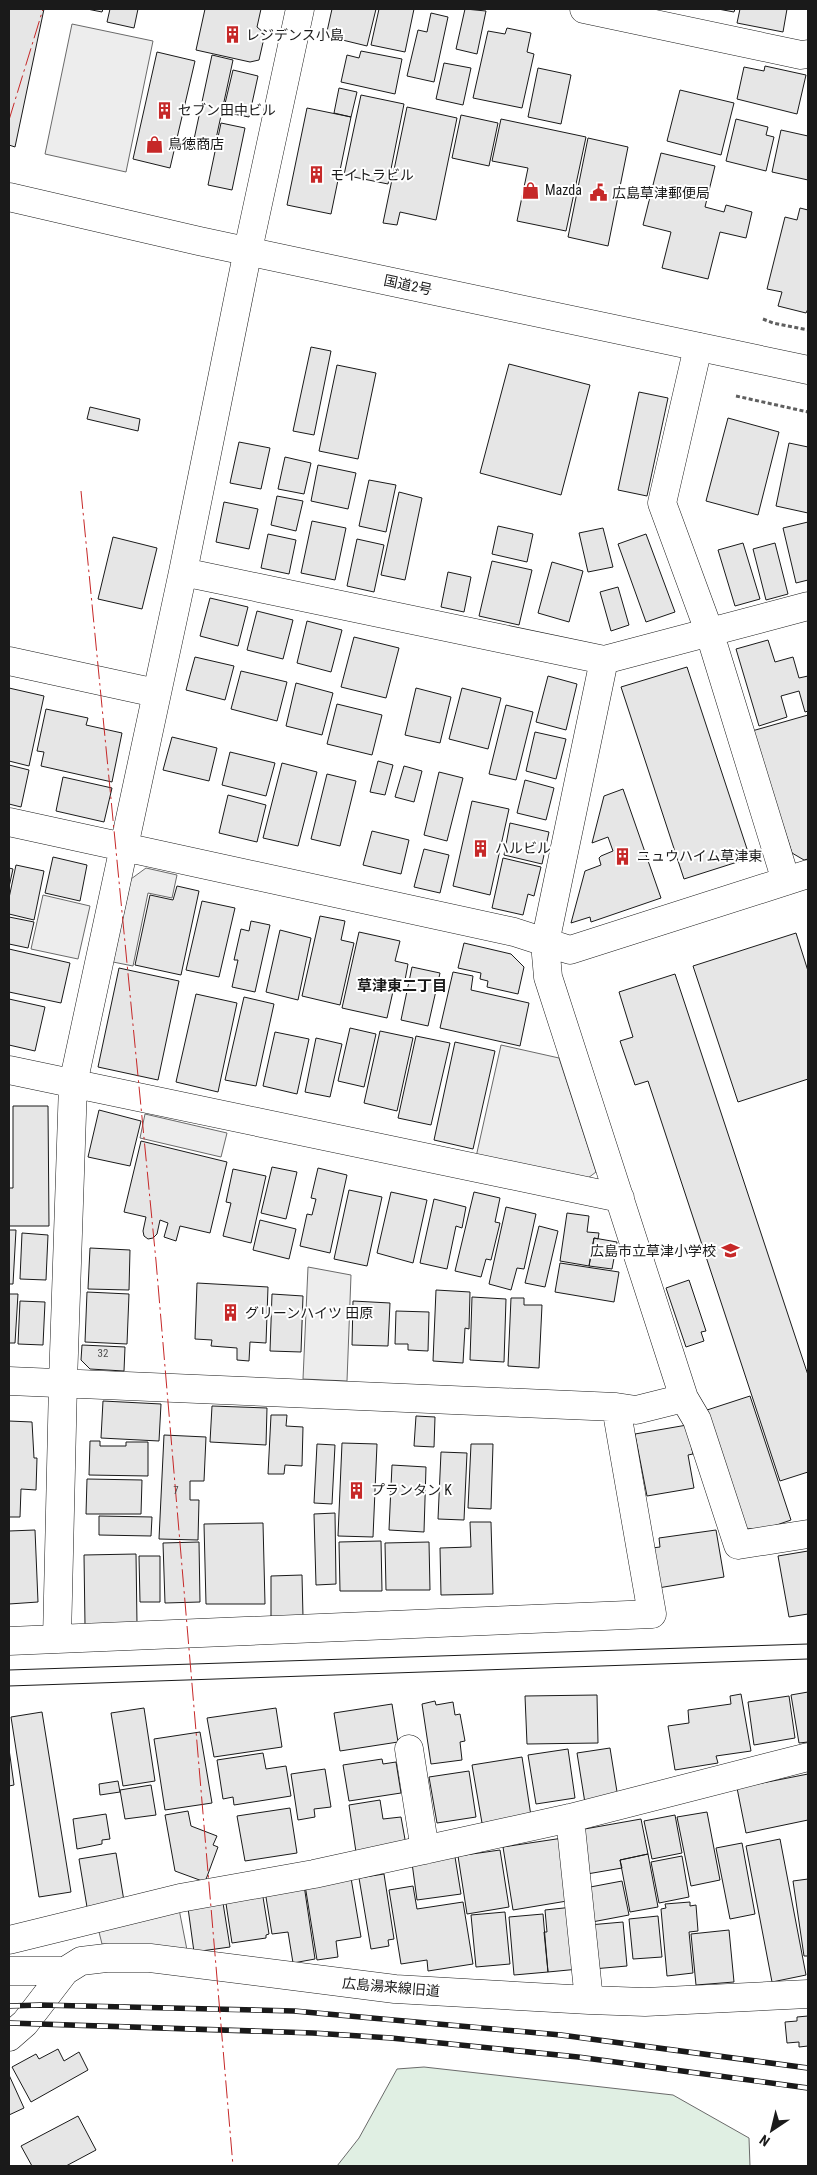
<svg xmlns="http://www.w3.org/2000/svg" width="817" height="2175" viewBox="0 0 817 2175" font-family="'Roboto Condensed','Noto Sans JP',sans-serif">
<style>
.green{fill:#e0efe3;stroke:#6a6a6a}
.parking{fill:#ededed;stroke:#6a6a6a}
.building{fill:#e6e6e6;stroke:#1a1a1a}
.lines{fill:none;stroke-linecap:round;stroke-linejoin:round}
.minor-casing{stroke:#1a1a1a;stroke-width:29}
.highway-casing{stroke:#1a1a1a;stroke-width:29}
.path{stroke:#5f5f5f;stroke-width:3;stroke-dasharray:4 2.5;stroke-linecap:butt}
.minor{stroke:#fff;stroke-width:28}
.highway{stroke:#fff;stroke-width:28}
.tram{stroke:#1a1a1a;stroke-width:1}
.rail-casing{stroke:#1a1a1a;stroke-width:5.5}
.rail{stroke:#fff;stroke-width:4;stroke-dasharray:11;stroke-linecap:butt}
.power{stroke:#c62828;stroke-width:1;stroke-dasharray:18 4 2.5 4;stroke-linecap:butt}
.labels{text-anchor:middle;stroke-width:4;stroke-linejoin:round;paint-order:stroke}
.number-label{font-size:11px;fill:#4d4d4d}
.poi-label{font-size:14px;fill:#1a1a1a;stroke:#fff;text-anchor:start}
.street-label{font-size:14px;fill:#1a1a1a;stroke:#fff}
.neighbourhood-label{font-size:15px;font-weight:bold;fill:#1a1a1a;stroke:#fff}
</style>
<rect width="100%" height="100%" fill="#fff"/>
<!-- green -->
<path class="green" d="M424,2067L673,2095L749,2138L750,2166H337L359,2138L397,2069Z"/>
<!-- parking -->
<path class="parking" d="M72,24L153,41L126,172L45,154Z
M146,868L177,875L172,898L148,893L133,966L113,962L131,879Z
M43,895L90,906L78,959L31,949Z
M501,1045L559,1058L596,1172L584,1181L476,1157Z
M145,1114L227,1133L221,1157L140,1138Z
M308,1267L351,1275L347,1381L303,1379Z
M178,1904L187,1950L102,1944L97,1924Z"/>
<!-- building -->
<path class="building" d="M9,9H44L15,147L9,145Z
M87,9H103L102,12Z
M110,9H138L134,28L107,22Z
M205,9H261L257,27L264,33V38L259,60L250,62L196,50Z
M332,9H376L367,46L326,36Z
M379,9H414L405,52L371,45Z
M465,9L486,11L477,54L456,49Z
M718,9H735L734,12Z
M740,9H787L783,32L737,23Z
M431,13L448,17L434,82L407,76L418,30L427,32Z
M507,28L531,33L527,52L534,54L522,108L473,98L488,31L505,34Z
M361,51L402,59L395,94L341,82L347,55L359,58Z
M157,52L195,61L170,168L133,159Z
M212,55L233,60L214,148L193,144Z
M444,63L471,68L463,105L436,99Z
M765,66L806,75L797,114L737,99L744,67L764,71Z
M538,68L571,75L561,124L528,117Z
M233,70L258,76L249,117L223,112Z
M339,88L357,92L351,117L334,113Z
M680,90L734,103L721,155L667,141Z
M361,95L404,104L388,184L344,175Z
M407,107L457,118L436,220L400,212L397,225L383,223Z
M307,108L351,117L331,214L287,205Z
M461,115L498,123L489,166L452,158Z
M501,119L586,137L566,231L517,221L528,168L492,161Z
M736,119L768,127L766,135L774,137L766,171L726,161Z
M221,123L245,128L232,190L208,185Z
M781,130L808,136V180L772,172Z
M588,138L628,147L608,246L568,237Z
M661,153L715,166L705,207L724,212L726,205L752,212L746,238L720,232L708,279L662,268L671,232L643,225Z
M800,208L808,210V309L806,313L778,306L782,292L767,289L785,217L797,220Z
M311,347L331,351L314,435L293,431Z
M509,364L590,385L561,495L480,473Z
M337,365L376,373L358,459L319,451Z
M639,392L668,398L647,496L618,490Z
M90,407L140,419L138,431L87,419Z
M728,418L779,432L758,515L706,501Z
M239,442L270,448L261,489L230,483Z
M789,443L808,447V513L776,506Z
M285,457L311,463L304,494L278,489Z
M318,465L356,473L348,509L311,501Z
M369,480L396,485L386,532L359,526Z
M399,492L422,498L405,580L381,575Z
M277,496L303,501L296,531L271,525Z
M224,502L258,509L249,549L216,542Z
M312,521L346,528L335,580L301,573Z
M808,522V580L796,583L783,528Z
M498,526L533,534L527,562L492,554Z
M603,528L613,567L588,572L579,533Z
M268,534L296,540L289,574L261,568Z
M646,534L675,612L646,622L618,544Z
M113,537L157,548L142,609L98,599Z
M357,539L384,545L374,592L347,586Z
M743,543L760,599L735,606L718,550Z
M775,543L788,594L766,600L753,549Z
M492,561L532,570L519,625L479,616Z
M552,562L583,571L569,622L538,613Z
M448,572L471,577L464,612L441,607Z
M618,587L629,625L611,631L600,592Z
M210,598L248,607L238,646L200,636Z
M257,611L293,620L283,659L247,650Z
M307,621L342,630L331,672L297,663Z
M354,637L399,648L386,698L341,687Z
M768,640L775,662L793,657L799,678L808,676V711L805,712L799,691L781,696L787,717L759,726L736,649Z
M195,657L234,666L225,700L186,690Z
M687,667L750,858L684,879L621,687Z
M241,671L287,682L277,721L231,709Z
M548,676L577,684L566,730L536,722Z
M296,683L333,693L322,735L286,726Z
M9,688L44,696L29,766L9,761Z
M416,688L451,697L440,743L405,735Z
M462,688L501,698L488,749L449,739Z
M337,704L382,715L372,755L327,744Z
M506,705L533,712L516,780L489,774Z
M46,709L88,718L86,725L122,733L112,782L41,766L44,752L37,751Z
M808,715V859L804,860L792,853L752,731Z
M535,732L566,739L556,779L526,771Z
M172,737L217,748L209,781L163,770Z
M230,752L275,763L266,796L222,785Z
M378,761L393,765L385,795L370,792Z
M282,763L317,772L298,846L263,838Z
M9,765L29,770L21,807L9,804Z
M404,766L422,771L414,802L395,797Z
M439,772L463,778L447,841L424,835Z
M327,774L356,781L340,846L311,839Z
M63,777L112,788L104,822L56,811Z
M525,780L554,788L546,820L517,813Z
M623,789L661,898L591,922L590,917L571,923L585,871L601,865L599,858L601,856L613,851L608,837L592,843L604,796Z
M228,795L266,805L257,842L219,833Z
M472,801L509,809L490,895L453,886Z
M510,823L549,832L542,864L504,855Z
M372,831L409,840L401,874L363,865Z
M424,849L449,855L440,893L414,887Z
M53,857L87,865L80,901L45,893Z
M503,858L541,867L534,896L528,894L523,915L492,908Z
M16,865L44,871L34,920L9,914V898Z
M9,868L13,869L9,887Z
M177,886L199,891L181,975L135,965L150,895L173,900Z
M202,901L235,908L219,977L186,970Z
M320,916L345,921L341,940L354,943L340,1005L302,996Z
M9,917L34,922L28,948L9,944Z
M251,921L270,925L255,992L232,987L238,960H234L241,929L249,931Z
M280,930L311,938L298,1000L266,992Z
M359,932L400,941L395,961L408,964L405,980L396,978L387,1018L342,1008Z
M796,933L808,971V1079L738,1102L693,966Z
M464,943L511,954L524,967L518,994L487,987L488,981L480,979L481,973L458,968Z
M9,949L70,963L61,1003L9,992Z
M412,967L440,973L428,1026L401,1020Z
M119,968L179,981L158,1080L98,1067Z
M453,972L473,976L471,990L529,1003L520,1046L440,1028Z
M675,974L808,1375V1472L780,1481L648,1081L635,1085L620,1041L633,1037L619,992Z
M196,994L237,1003L218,1092L176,1082Z
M244,997L274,1004L256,1086L225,1080Z
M9,999L45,1007L35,1051L9,1045Z
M350,1028L376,1034L364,1087L338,1081Z
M380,1031L413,1038L397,1111L364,1103Z
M275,1032L309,1039L297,1094L263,1086Z
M416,1036L450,1043L431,1125L398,1118Z
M316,1038L342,1044L330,1097L305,1092Z
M455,1042L495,1051L473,1149L434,1140Z
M13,1106H48L49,1226H9V1188H13Z
M99,1110L141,1121L130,1166L88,1157Z
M141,1141L227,1162L210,1233L180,1226L176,1241L164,1237L168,1223L160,1220L157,1234L153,1238L148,1239L144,1236L143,1231L146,1217L124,1212Z
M272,1167L297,1172L286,1219L261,1213Z
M318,1168L347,1175L330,1253L300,1246L307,1214L312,1215L316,1199L311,1198Z
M233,1169L266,1176L251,1243L223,1236L231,1203L226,1202Z
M349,1190L382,1197L367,1266L334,1259Z
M391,1192L427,1200L413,1263L377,1253Z
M474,1192L500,1198L495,1222L500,1223L491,1260L486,1259L481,1277L455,1271Z
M434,1199L466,1207L462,1228L456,1226L447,1269L420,1263Z
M506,1207L536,1214L524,1269L517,1268L511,1290L489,1284Z
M567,1213L589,1216L587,1232L599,1233L598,1239L594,1238L589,1266L560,1261Z
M260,1220L296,1229L289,1259L253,1250Z
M539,1226L558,1231L545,1287L525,1283Z
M9,1230H16L13,1284H9Z
M22,1233L48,1235L46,1280L20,1279Z
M594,1238L617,1242L612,1269L589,1266Z
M90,1248L130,1250L129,1290L88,1289Z
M560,1263L619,1272L614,1302L555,1292Z
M689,1280L706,1331L701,1332L704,1341L686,1347L666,1288Z
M197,1283L268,1287L266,1343L250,1342L249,1361L237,1360V1348L211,1346L212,1340L195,1339Z
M436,1290L470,1292L469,1329L465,1328L463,1363L433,1361Z
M87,1292L129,1294L127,1344L85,1342Z
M9,1294H18L15,1343H9Z
M272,1294L303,1296L301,1352L270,1351Z
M472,1297L506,1299L504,1362L470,1360Z
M511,1298H524V1305H542L539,1368L508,1366Z
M20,1301L45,1302L43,1345L18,1344Z
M353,1301L390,1303L388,1346L352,1345Z
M396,1311L429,1312L428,1351L408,1350V1344H395Z
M82,1345L125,1347L124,1371L90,1369L81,1360Z
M750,1396L791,1520L768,1528L746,1529L707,1410Z
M103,1401L161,1404L159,1441L101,1438Z
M212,1406L267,1408L266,1445L210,1442Z
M271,1415H287L286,1426L303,1427L302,1466L285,1465L284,1474H268Z
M416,1416L435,1417L434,1447L414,1446Z
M9,1421L32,1422L34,1458H37L36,1490L21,1489L20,1517H9Z
M687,1425L693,1454L688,1455L694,1488L647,1496L635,1434Z
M164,1435L206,1437L204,1481H190V1500H199L198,1540L159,1539Z
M90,1441H100V1446H126V1442H148V1476L89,1475Z
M342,1443L377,1444L373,1537L338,1536Z
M317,1444L335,1445L332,1504L314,1503Z
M471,1444H493L491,1509L468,1508Z
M441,1452L467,1453L464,1520L438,1519Z
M392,1465L426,1467L424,1532L389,1530Z
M87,1479L142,1480L141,1514H86Z
M335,1513L336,1584L316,1585L314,1514Z
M99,1516L152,1517L151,1536L99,1535Z
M470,1522H491L493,1594L441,1595L440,1548L471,1547Z
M263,1523L265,1604H206L204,1524Z
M35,1530L38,1602L9,1604V1531Z
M716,1530L724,1577L658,1588L652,1548L660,1547L659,1538Z
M381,1541L382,1591H340L339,1542Z
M199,1542L200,1602L165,1603L163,1543Z
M429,1542L430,1590H386L385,1543Z
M808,1551V1614L789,1617L778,1556Z
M136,1554L137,1624L85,1625L84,1555Z
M139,1556H160V1602H140Z
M302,1575L303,1617H271V1576Z
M808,1692V1742L799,1743L791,1695Z
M741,1694L751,1751L716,1756L718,1763L675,1770L668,1726L689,1723L688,1710L731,1704L730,1696Z
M597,1695L598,1743L527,1744L525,1696Z
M789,1696L795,1738L754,1745L748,1702Z
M435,1701L436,1705L453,1702L455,1715L460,1714L465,1741L460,1742L462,1760L431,1764L422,1704Z
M392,1704L398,1742L340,1751L334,1713Z
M144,1708L155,1781L123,1786L111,1713Z
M276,1708L282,1747L214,1757L207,1718Z
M42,1712L71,1892L39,1897L11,1717Z
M200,1732L212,1803L165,1810L154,1739Z
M610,1748L618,1798L585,1803L577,1753Z
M9,1749L14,1785L9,1786Z
M568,1749L575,1798L536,1804L528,1755Z
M263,1753L266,1769L286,1766L291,1796L234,1805L233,1797L223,1799L217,1760Z
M522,1757L531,1816L482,1823L472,1765Z
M382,1759L383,1764L396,1762L401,1793L349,1801L343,1765Z
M325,1769L331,1807L314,1809L315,1817L298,1820L291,1774Z
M469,1771L476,1817L437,1823L429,1777Z
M808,1774V1820L746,1833L737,1788Z
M118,1781L120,1792L100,1795L99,1784Z
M151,1785L156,1815L125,1819L120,1790Z
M380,1800L383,1819L401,1817L406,1845L356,1852L349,1805Z
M290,1808L297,1853L245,1861L237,1816Z
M188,1811L191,1826L217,1836L213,1845L218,1847L205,1882L175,1871L165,1815Z
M707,1812L720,1880L691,1886L677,1817Z
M106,1814L110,1839L102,1840V1844L77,1849L73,1819Z
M675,1815L682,1853L652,1859L644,1821Z
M641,1819L648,1854L620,1860L622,1868L587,1874L579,1830Z
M563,1838L573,1900L513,1910L503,1847Z
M780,1839L806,1975L772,1982L746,1846Z
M742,1843L755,1914L730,1919L716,1848Z
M500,1850L509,1907L467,1914L458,1856Z
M116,1853L125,1907L88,1913L79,1859Z
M648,1854L658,1907L630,1912L620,1860Z
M682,1856L689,1897L659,1903L651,1862Z
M455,1857L461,1894L417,1900L412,1863Z
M384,1874L394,1939L388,1940L389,1946L371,1949L359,1878Z
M351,1878L361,1937L336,1941L338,1957L317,1960L305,1885Z
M808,1879V1956H804L793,1881Z
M622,1881L629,1915L592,1922L585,1888Z
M304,1885L315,1959L293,1963L288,1932L272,1934L265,1891Z
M413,1886L417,1909L463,1902L473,1964L428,1971L427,1960L401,1964L389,1890Z
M262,1891L269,1934L266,1935V1938L232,1943L225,1897Z
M690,1902V1906L696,1905L698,1931L689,1932L693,1973L667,1976L661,1909L666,1908L665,1904Z
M223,1903L230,1947L194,1952L188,1908Z
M573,1907L579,1969L548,1972L544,1932H547L545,1910Z
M505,1912L510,1964L476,1967L471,1915Z
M543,1914L548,1972L514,1975L509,1917Z
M658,1916L662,1957L633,1959L629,1919Z
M623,1922L627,1966L593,1969L589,1925Z
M729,1930L734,1982L696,1985L691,1934Z
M808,2016V2046L799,2047V2042L787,2043L785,2022L797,2021V2017Z
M58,2049L64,2061L79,2052L88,2070L31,2102L12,2067L36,2054L39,2059Z
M9,2075L24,2108L9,2115Z
M78,2116L96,2150L66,2166H32L21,2146Z"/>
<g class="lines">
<defs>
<path id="minor" d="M584,9L801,55L808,54
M698,347L662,503L709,631L786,881
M183,572L604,660L808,606
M604,660L545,943L548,977L684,1398L697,1420L738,1545L808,1534
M9,661L156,693
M9,822L514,932L570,950L808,874
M9,1070L620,1198
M9,1381L616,1407L636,1410L684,1398
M57,1639L63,1383L73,1084L183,572L248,250L300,9
M9,1641L652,1614L616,1407
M409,1749L425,1850
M570,1818L589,2000
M9,1940L180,1898L314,1874L570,1818L808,1757
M9,1971H65
M9,2037L25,2023L65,1971L81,1961L106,1958H150L395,1989L589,2000L645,2002L808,1994"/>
<path id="highway" d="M9,197L199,241L808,370"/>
</defs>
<!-- minor casing -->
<use href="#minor" class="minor-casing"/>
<!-- highway casing -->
<use href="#highway" class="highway-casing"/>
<!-- path -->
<path class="path" d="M763,319L773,323L808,330
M736,396L808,412"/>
<!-- minor -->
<use href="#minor" class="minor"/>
<!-- highway -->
<use href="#highway" class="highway"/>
<!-- tram -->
<path class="tram" d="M9,1670L808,1644
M9,1686L808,1659"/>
<defs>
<path id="rail" d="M9,2006L40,2005L294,2011L561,2035L808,2068
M9,2023L313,2033L391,2038L578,2057L808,2088"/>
</defs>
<!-- rail casing -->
<use href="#rail" class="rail-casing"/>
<!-- rail -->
<use href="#rail" class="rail"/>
<!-- power -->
<path class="power" d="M9,120L43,9
M81,491L156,1261L233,2166"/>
</g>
<!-- icons -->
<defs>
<symbol id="building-bare" viewBox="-9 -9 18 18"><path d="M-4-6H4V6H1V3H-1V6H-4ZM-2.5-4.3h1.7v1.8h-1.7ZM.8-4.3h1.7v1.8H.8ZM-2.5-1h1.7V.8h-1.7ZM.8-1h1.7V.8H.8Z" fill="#c62828" stroke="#fff" stroke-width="2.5" paint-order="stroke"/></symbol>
<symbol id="shop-bare" viewBox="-9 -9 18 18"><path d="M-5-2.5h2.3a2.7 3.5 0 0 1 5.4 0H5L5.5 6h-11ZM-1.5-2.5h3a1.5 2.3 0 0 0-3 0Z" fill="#c62828" stroke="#fff" stroke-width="2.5" paint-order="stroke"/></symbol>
<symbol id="civic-bare" viewBox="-9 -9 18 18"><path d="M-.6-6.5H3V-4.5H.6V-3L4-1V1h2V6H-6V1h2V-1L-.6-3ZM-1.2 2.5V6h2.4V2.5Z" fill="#c62828" stroke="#fff" stroke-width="2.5" paint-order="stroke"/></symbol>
<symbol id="school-bare" viewBox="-9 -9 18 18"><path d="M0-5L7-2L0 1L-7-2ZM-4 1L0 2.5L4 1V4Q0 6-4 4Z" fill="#c62828" stroke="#fff" stroke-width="2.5" paint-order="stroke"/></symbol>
</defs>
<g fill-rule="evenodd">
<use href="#building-bare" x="220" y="22" width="25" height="25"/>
<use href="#building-bare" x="152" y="98" width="25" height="25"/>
<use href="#shop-bare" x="142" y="132" width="25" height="25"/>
<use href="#building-bare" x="304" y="162" width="25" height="25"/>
<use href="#shop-bare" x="518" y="178" width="25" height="25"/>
<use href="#civic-bare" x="586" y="180" width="25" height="25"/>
<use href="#building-bare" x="468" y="836" width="25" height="25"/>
<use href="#building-bare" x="610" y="844" width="25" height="25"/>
<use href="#school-bare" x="718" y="1238" width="25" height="25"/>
<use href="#building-bare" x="218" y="1300" width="25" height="25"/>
<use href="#building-bare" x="344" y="1478" width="25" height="25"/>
</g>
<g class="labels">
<!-- number labels -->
<g class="number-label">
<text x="103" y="1357">32</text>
<text x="176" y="1494">7</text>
</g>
<!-- poi labels -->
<g class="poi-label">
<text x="246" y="40">レジデンス小島</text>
<text x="178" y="115">セブン田中ビル</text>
<text x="168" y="149">鳥徳商店</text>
<text x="330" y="180">モイトラビル</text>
<text x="545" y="195">Mazda</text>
<text x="612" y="198">広島草津郵便局</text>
<text x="495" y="853">ハルビル</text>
<text x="637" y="861">ニュウハイム草津東</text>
<text x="716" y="1256" text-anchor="end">広島市立草津小学校</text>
<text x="245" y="1318">グリーンハイツ 田原</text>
<text x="371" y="1495">プランタン K</text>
</g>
<!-- street labels -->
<g class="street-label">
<text transform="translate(408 285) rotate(12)" y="5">国道2号</text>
<text transform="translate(391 1987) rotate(5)" y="5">広島湯来線旧道</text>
</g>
<!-- neighbourhood labels -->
<g class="neighbourhood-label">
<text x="402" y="991">草津東二丁目</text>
</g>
</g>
<!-- border -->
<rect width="817" height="2175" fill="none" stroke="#1a1a1a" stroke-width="20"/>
<!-- north arrow -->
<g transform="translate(772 2130) rotate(215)" stroke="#ffffff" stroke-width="4" paint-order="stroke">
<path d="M0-4L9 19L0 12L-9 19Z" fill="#1a1a1a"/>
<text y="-8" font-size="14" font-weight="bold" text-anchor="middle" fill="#1a1a1a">N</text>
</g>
</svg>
